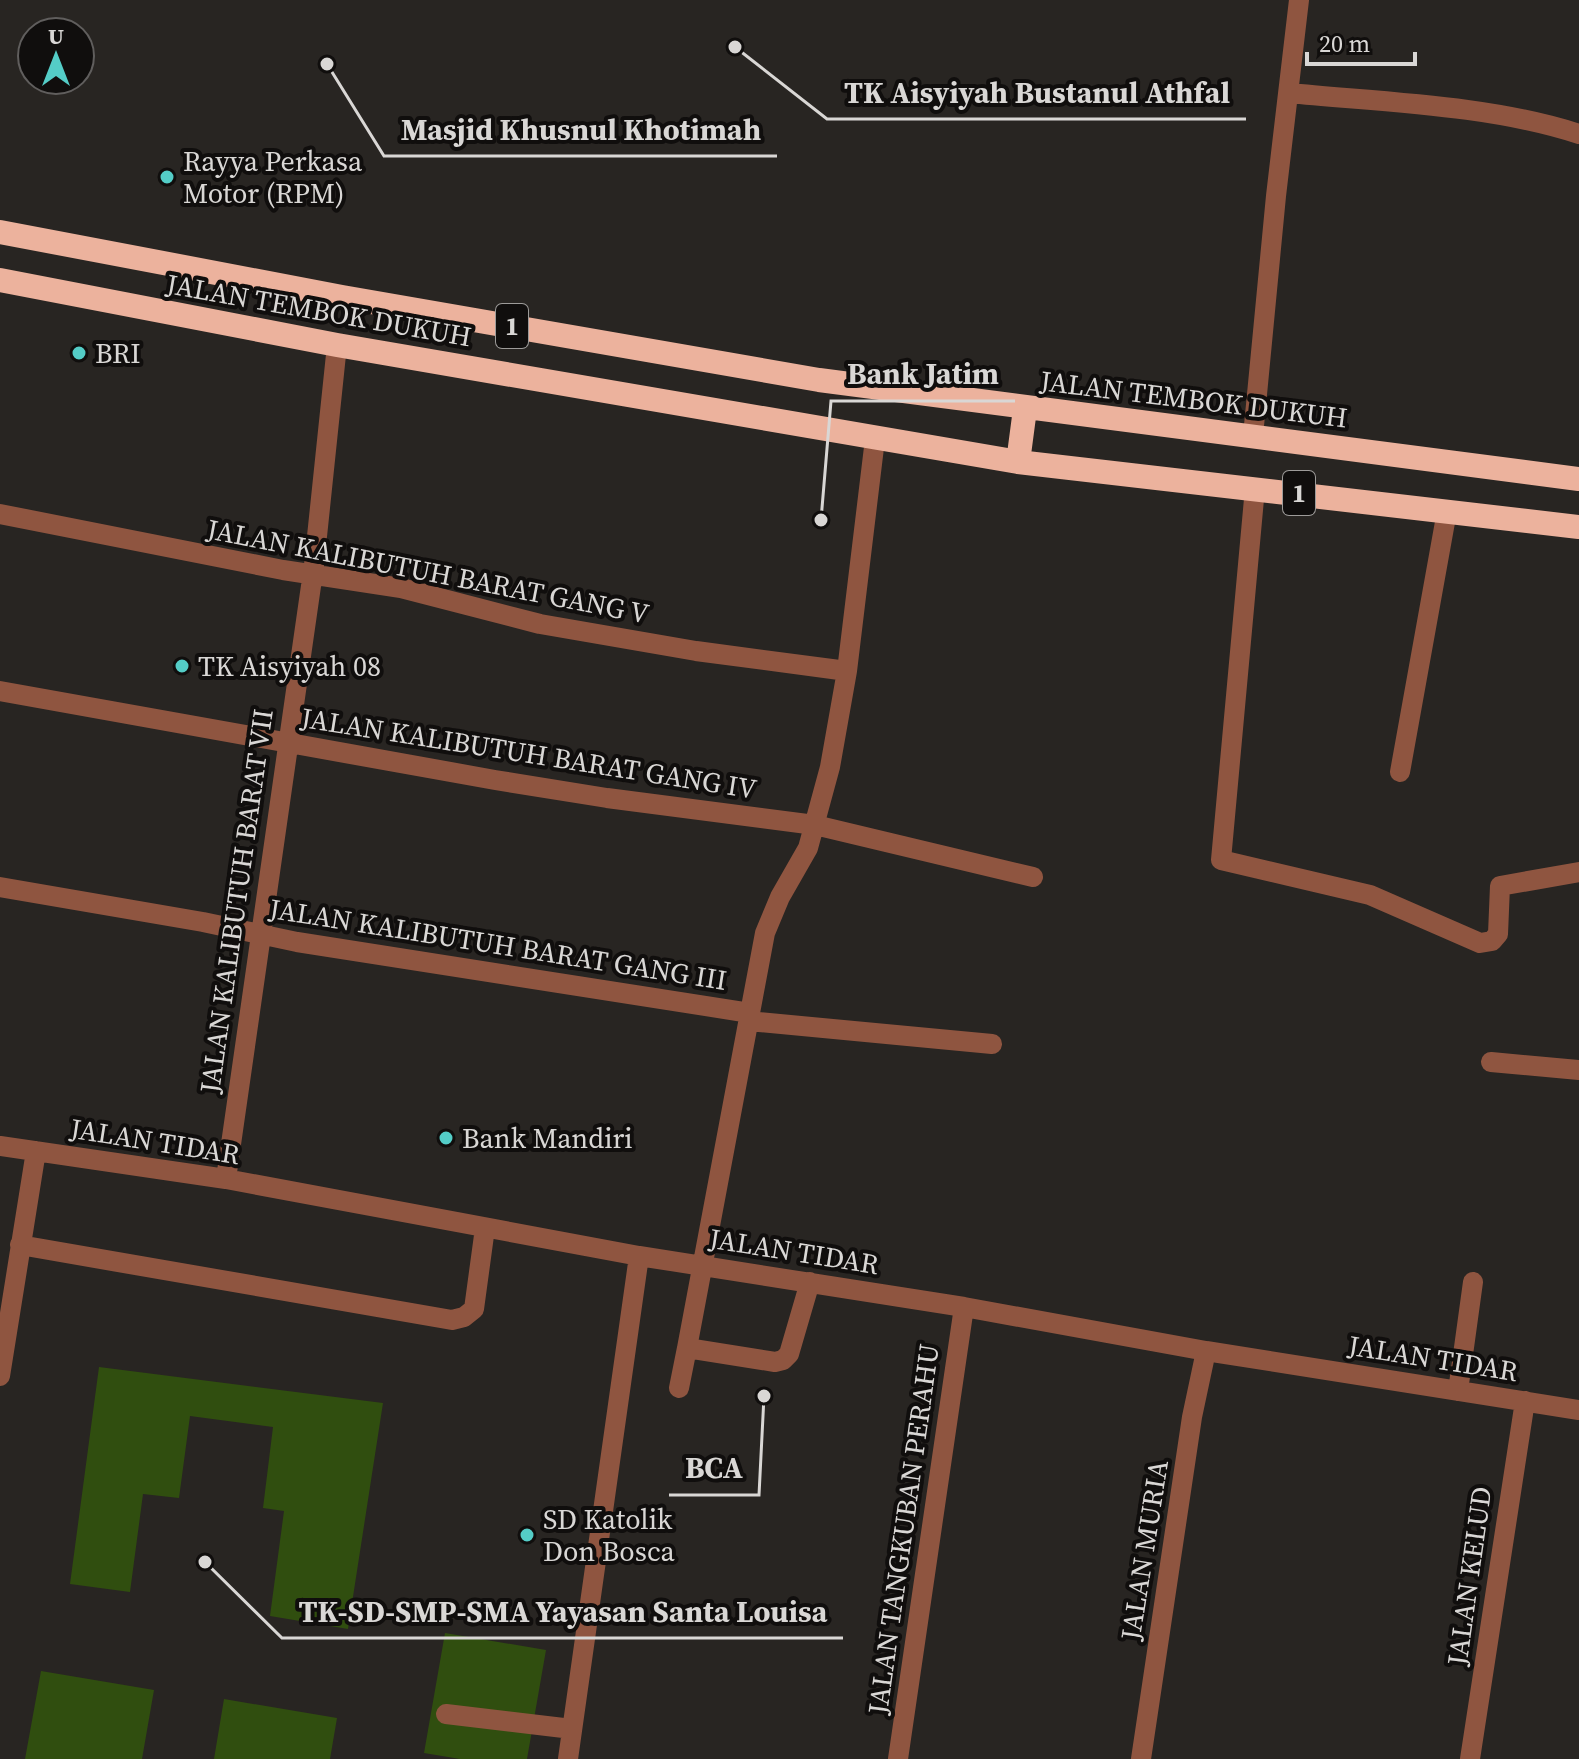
<svg xmlns="http://www.w3.org/2000/svg" width="1579" height="1759" viewBox="0 0 1579 1759" font-family="'Source Serif 4',serif">
<style>
.green{fill:#304e0f}
.lines{fill:none;stroke-linecap:round;stroke-linejoin:round}
.minor{stroke:#8f5540;stroke-width:20}
.highway{stroke:#ecb29d;stroke-width:24}
.poi-dot{fill:#54cdc7;stroke:#100e0d;stroke-width:3}
.labels{text-anchor:middle;stroke-width:8;stroke-linejoin:round;paint-order:stroke}
.shield{fill:#100e0d;stroke:#9d9b99;stroke-width:2}
.shield-label{font-size:26px;font-weight:bold;fill:#d9d7d5}
.poi-label{font-size:28px;fill:#d9d7d5;stroke:#100e0d;text-anchor:start}
.street-label{font-size:28px;fill:#d9d7d5;stroke:#100e0d}
.leader{fill:none;stroke:#d9d7d5;stroke-width:3}
.callout-dot{fill:#d9d7d5;stroke:#100e0d;stroke-width:3}
.callout-label{font-size:30px;text-anchor:middle;font-weight:bold;fill:#d9d7d5;stroke:#100e0d;stroke-width:8;stroke-linejoin:round;paint-order:stroke}
</style>
<rect width="100%" height="100%" fill="#282522"/>
<!-- green -->
<path class="green" d="M99,1367L383,1403L348,1629L270,1616L284,1511L263,1508L273,1427L190,1416L179,1498L143,1494L130,1592L70,1584Z
M445,1633L546,1650L527,1759H460L424,1753Z
M41,1671L154,1690L142,1759H25Z
M224,1699L337,1718L330,1759H214Z"/>
<g class="lines">
<!-- minor -->
<path class="minor" d="M1289,93C1381,102 1491,105 1579,134
M1253,436L1276,196L1299,0
M1255,488L1221,860L1370,895L1480,943L1492,941L1498,934L1500,886L1579,872
M0,514L283,570L401,588L540,624L696,651L847,671
M0,691L495,780L607,798L815,825L1033,877
M1400,772L1447,511
M0,887L203,922L297,942L750,1013
M748,1021L992,1044
M1491,1062L1579,1070
M0,1146L226,1179L639,1256L964,1307L1206,1351L1579,1410
M226,1179L314,565L337,345
M20,1245L452,1320L464,1317L474,1309L485,1228
M810,1282L789,1354L783,1360L775,1362L687,1348L765,933L780,897L808,848L830,767L847,671L875,439
M0,1376L36,1151
M679,1388L687,1348
M1458,1391L1473,1282
M446,1714L572,1729
M568,1759L639,1256
M898,1759L964,1307
M1141,1759L1192,1417L1206,1351
M1470,1759L1525,1401"/>
<!-- highway -->
<path class="highway" d="M0,232L342,297L819,380L1579,479
M0,280L337,345L1018,462L1579,527
M1018,462L1025,409"/>
</g>
<!-- markers -->
<g class="poi-dot">
<circle cx="167" cy="177" r="8"/>
<circle cx="79" cy="353" r="8"/>
<circle cx="182" cy="666" r="8"/>
<circle cx="446" cy="1138" r="8"/>
<circle cx="527" cy="1535" r="8"/>
</g>
<g class="labels">
<!-- shield labels -->
<g class="shield">
<rect x="496" y="304" width="32" height="44" rx="6"/>
<rect x="1283" y="471" width="32" height="44" rx="6"/>
</g>
<g class="shield-label">
<text x="512" y="335">1</text>
<text x="1299" y="502">1</text>
</g>
<!-- poi labels -->
<g class="poi-label">
<text x="183" y="171">Rayya Perkasa<tspan x="183" dy="32">Motor (RPM)</tspan></text>
<text x="95" y="363">BRI</text>
<text x="198" y="676">TK Aisyiyah 08</text>
<text x="462" y="1148">Bank Mandiri</text>
<text x="543" y="1529">SD Katolik<tspan x="543" dy="32">Don Bosca</tspan></text>
</g>
<!-- street labels -->
<g class="street-label">
<text transform="translate(319 310) rotate(10)" y="10">JALAN TEMBOK DUKUH</text>
<text transform="translate(1194 399) rotate(7)" y="10">JALAN TEMBOK DUKUH</text>
<text transform="translate(428 571) rotate(11)" y="10">JALAN KALIBUTUH BARAT GANG V</text>
<text transform="translate(529 753) rotate(9)" y="10">JALAN KALIBUTUH BARAT GANG IV</text>
<text transform="translate(236 901) rotate(-82)" y="10">JALAN KALIBUTUH BARAT VII</text>
<text transform="translate(498 944) rotate(9)" y="10">JALAN KALIBUTUH BARAT GANG III</text>
<text transform="translate(155 1141) rotate(9)" y="10">JALAN TIDAR</text>
<text transform="translate(794 1251) rotate(9)" y="10">JALAN TIDAR</text>
<text transform="translate(1433 1358) rotate(9)" y="10">JALAN TIDAR</text>
<text transform="translate(903 1529) rotate(-82)" y="10">JALAN TANGKUBAN PERAHU</text>
<text transform="translate(1144 1550) rotate(-81)" y="10">JALAN MURIA</text>
<text transform="translate(1469 1576) rotate(-82)" y="10">JALAN KELUD</text>
</g>
</g>
<!-- callouts -->
<path class="leader" d="M735 47L827 119H1246M327 64L384 156H777M821 520L831 401H1015M764 1396L759 1495H669M205 1562L282 1638H843"/>
<g class="callout-dot">
<circle cx="735" cy="47" r="8"/>
<circle cx="327" cy="64" r="8"/>
<circle cx="821" cy="520" r="8"/>
<circle cx="764" cy="1396" r="8"/>
<circle cx="205" cy="1562" r="8"/>
</g>
<g class="callout-label">
<text x="1037" y="103">TK Aisyiyah Bustanul Athfal</text>
<text x="581" y="140">Masjid Khusnul Khotimah</text>
<text x="923" y="384">Bank Jatim</text>
<text x="714" y="1478">BCA</text>
<text x="563" y="1622">TK-SD-SMP-SMA Yayasan Santa Louisa</text>
</g>
<!-- north arrow -->
<g transform="translate(56 56)"><circle r="38" fill="#100e0d" stroke="#605e5d" stroke-width="2"/>
<path d="M0-6L14 30L0 20L-14 30Z" fill="#54cdc7"/>
<text y="-12" font-size="22" font-weight="bold" text-anchor="middle" fill="#d9d7d5">U</text>
</g>
<!-- scale -->
<path d="M1307 52v12h108v-12" fill="none" stroke="#d9d7d5" stroke-width="4"/>
<text x="1319" y="52" font-size="24" fill="#d9d7d5" stroke="#100e0d" stroke-width="6" paint-order="stroke">20 m</text>
</svg>
